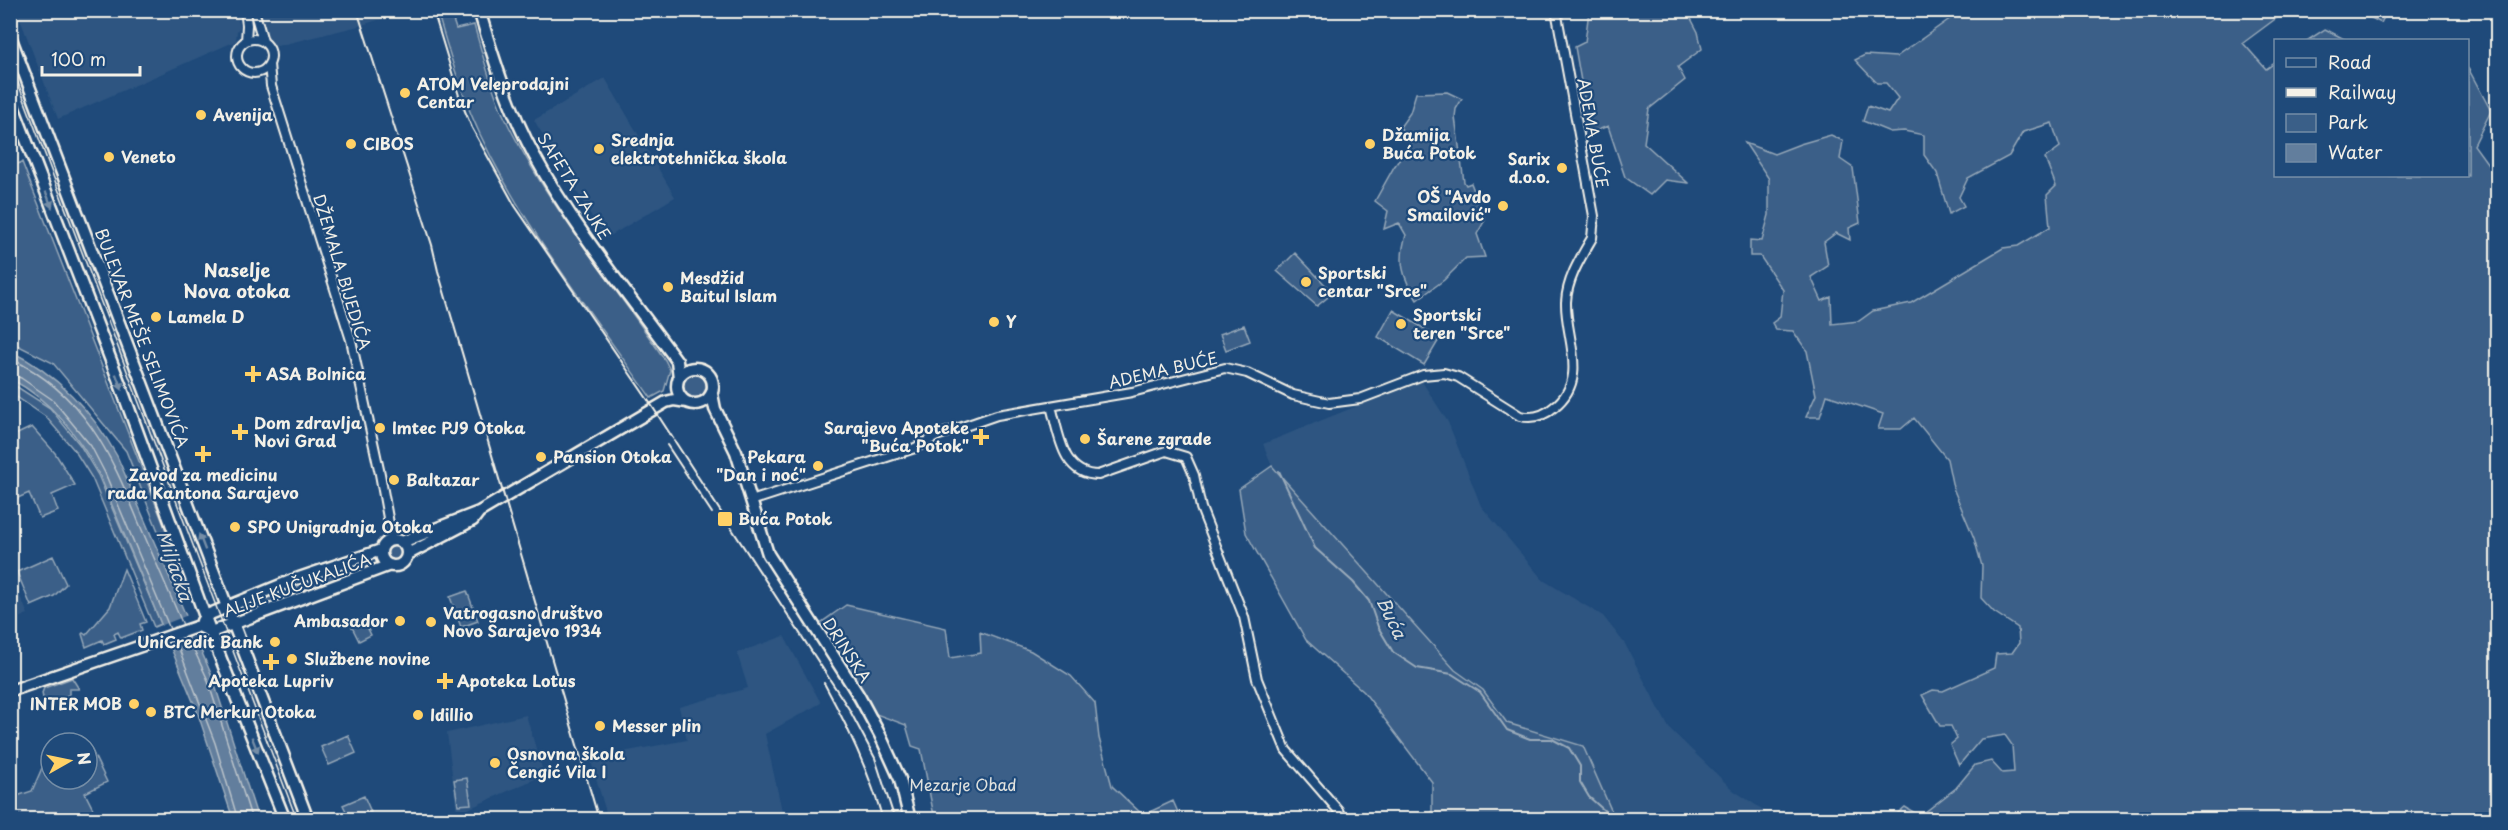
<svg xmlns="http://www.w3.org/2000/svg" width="2508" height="830" viewBox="0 0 2508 830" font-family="'Playpen Sans',sans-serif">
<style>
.built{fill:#2d5581}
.green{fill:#3a5f88;stroke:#97a8b8;stroke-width:1.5}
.water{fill:#627e9d;stroke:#9cacbb;stroke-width:1.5}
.pier{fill:#1f4a7a}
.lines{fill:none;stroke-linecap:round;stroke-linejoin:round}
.shore{stroke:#bac3ca;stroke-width:1.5}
.stream{stroke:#9cacbb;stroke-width:2}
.minor-casing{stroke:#f4f1e8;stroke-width:12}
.major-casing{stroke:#f4f1e8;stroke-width:15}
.minor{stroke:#1f4a7a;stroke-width:8}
.major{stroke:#1f4a7a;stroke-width:10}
.tram{stroke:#f4f1e8;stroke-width:1.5}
.rail{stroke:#f4f1e8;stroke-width:2}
.oneway{fill:#748da6}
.poi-dot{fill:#ffd166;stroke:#1f4a7a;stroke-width:2}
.labels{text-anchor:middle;stroke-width:4.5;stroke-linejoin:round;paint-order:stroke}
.poi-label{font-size:16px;font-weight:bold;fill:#f4f1e8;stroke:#1f4a7a;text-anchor:start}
.street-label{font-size:16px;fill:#f4f1e8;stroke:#1f4a7a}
.park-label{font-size:16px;fill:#e1e2de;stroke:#1f4a7a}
.neighbourhood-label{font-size:18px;font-weight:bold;fill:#f4f1e8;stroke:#1f4a7a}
.water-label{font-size:18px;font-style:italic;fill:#dee0dd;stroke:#1f4a7a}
</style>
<rect width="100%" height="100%" fill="#1f4a7a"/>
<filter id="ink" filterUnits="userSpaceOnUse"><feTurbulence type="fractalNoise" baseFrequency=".0167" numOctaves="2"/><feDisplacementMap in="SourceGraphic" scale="12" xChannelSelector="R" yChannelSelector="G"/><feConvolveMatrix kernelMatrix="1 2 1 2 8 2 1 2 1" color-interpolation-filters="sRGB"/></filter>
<g filter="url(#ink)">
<!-- built -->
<path class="built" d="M17,11H236L240,27L237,31L236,41L58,119Z
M257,11H406L359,26L277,46L269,44Z
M605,78L675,197L605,239L534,120Z
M1421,380L1448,422L1481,506L1543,580L1603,616L1625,644L1669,728L1733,790L1777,819H1640L1612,812L1583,746L1507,723L1483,690L1455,670L1272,466L1263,444Z
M10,574L28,614L11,621L10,619Z
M784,636L821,703L765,734L783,815L764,820L608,819L590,758L687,740L679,707L748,688L737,653Z
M526,715L544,775L457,814L447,733Z"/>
<!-- green -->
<path class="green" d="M437,11H450L456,29L474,25C482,53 490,84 502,112C544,201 610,279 665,360L670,370L664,391L651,398C590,311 512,212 471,114C457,80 447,46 437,11Z
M1589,11H1687L1698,32L1702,49L1678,67L1685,80L1649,109L1644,143L1688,183L1665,180L1650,195L1625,177L1608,126L1590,133L1575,47L1585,42Z
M1949,11H2286L2243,43L2266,69L2275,63L2276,176H2468V68L2491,111L2474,145L2498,178L2497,819H1891L1905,807L1920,816L1956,788L1975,765L1991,761L2002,773L2014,772L2012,745L2005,735L1981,739L1959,765L1950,745L1957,739L1951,726H1940L1922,695L1933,690L1943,691L1994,668L1996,654L2012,653L2019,643L2018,628L1994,612L1981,598L1982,566L1974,538L1953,488L1947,459L1914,418L1901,429H1878L1883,414L1827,395L1820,417H1806L1816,395L1807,351L1793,331L1776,330L1772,323L1780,317L1783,290L1760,256H1750V240L1762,241L1769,215V179L1745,143L1774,154L1800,144L1831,135L1843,141L1840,159L1853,168L1860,223L1849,228L1850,240L1836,233L1824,242L1828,266L1811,277L1822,301L1831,297L1832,324L1859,321L1873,311L1911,303L2003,248L2018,246L2050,227L2047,195L2056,186L2045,158L2060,147L2052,123L2023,132L2009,156L1968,178L1959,197L1964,206L1949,214L1937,173L1924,155V135L1904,131L1890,132L1863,121L1868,106L1888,113L1898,98L1886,83H1877L1855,60L1865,55L1896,57L1951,18Z
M2358,11H2387L2381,23Z
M2325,29L2346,40H2308Z
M1447,92L1462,99L1456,109L1455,117L1464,182L1466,185L1471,183L1485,220L1477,234L1485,257L1466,258L1444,280L1417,300C1402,277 1398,261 1406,235L1399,223L1384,229L1388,211L1375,201L1394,167L1411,143L1400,127L1410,113L1416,93Z
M22,162L185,579L178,581L126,451L53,363L11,342V167Z
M1295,253L1333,293L1317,306L1277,271Z
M1393,310L1440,338L1424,365L1378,337Z
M1244,325L1250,341L1226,350L1220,334Z
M682 386a12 12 0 1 1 24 0a12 12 0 1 1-24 0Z
M11,383L50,408L80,445L98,475L161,624L154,627L92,478L75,451L46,417L11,393Z
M32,427L55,453L75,485L52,495L58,511L40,518L29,493L11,501V437Z
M1272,466L1455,670L1483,690L1507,723L1583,746L1612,812L1640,819H1432V782L1364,692L1306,640L1246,533L1239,489Z
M387 553a7 7 0 1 1 14 0a7 7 0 1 1-14 0Z
M53,556L66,584L54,596L31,606L17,572Z
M368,558L371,568L299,593L297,585Z
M124,569L146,622L140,624L142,630L121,638L118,632L114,634L116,639L104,644L102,640L86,647L82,634L83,633L86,635L110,607Z
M467,591L478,621L461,627L450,597Z
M281,593L286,595L287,598L249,615L246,606Z
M846,605L946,628L950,658L981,653L980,632L1031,651L1071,676L1095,703L1099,738L1112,786L1143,815L1173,801L1181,819H939L933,811L921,749L912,746L906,725L857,707L812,629Z
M363,619L371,635L359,641L351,625Z
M72,678L79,689H69V695L48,700L43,698L42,693L44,688Z
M348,735L356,753L329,765L321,747Z
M91,749L107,782L85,793L97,817L91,820L11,819V816L15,813L11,798L32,791L42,768L51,764V779H87V750Z
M467,778L471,804L458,805L454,780Z
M364,796L371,812L350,819L343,805Z"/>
<!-- water -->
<path class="water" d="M10,351C56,373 93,412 117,456L212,676L258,819H233L197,711L100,476C78,435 52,401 11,379Z"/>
<!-- pier -->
<path class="pier" d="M188,615L198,636L168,647L160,626Z"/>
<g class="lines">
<!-- shore -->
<path class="shore" d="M10,358C84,394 110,452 139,523C154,557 168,591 183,625
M10,374L21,378L53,400L91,446L105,473L170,629
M188,637L207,678L252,820
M176,641L215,743L238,820"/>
<!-- stream -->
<path class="stream" d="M1279,471L1315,548L1353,582L1369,601L1378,627L1393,652L1417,668L1452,674L1480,692L1507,730L1530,739H1552L1569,748L1580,766V782L1589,797L1615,820"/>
<defs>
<path id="minor" d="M245,10L247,25L246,41
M254,10L263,41
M237 56a17 17 0 1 1 34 0a17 17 0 1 1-34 0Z
M269,64L271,86L351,340L380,474L392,540
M1051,406C1059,434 1062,475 1098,475L1166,451L1186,457L1194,475L1201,508L1244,617L1257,679L1286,750L1338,810L1342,820
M751,501L915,448L939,435L997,415L1132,392L1225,368L1247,373L1293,395L1329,403L1360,399L1423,375L1444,373L1458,377L1520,416C1533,419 1544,416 1554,407C1590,379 1565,338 1566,302C1567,279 1581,257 1592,238L1594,216L1556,10"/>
<path id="major" d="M479,10C494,60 509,109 534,155C574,228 628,294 677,361L679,378
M10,36L308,820
M10,98L120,384L215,644L285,820
M677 386a18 18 0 1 1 36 0a18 18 0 1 1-36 0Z
M712,394L715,409L736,452L768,554L859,696L880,735L900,779L910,820
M381 553a13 13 0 1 1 26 0a13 13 0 1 1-26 0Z
M402,542L479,512L666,402L674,400L687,402
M408,554L473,520L479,512
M202,621L205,616L293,580L381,550
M199,626L211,632L390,565
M10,691L199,626"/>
</defs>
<!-- minor casing -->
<use href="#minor" class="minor-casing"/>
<!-- major casing -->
<use href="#major" class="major-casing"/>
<!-- minor -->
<use href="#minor" class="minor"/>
<!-- major -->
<use href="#major" class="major"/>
<!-- tram -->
<path class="tram" d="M10,62L297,820"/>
<!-- rail -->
<path class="rail" d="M357,10L432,245L438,271L599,820
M433,10L460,99L472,128L515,206L650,403L849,709L875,758L895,820
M667,445L712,513
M824,683C848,727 869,771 883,820"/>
</g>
<!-- one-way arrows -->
<defs><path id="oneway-solid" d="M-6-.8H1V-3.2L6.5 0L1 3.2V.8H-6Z" transform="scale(1.5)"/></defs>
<g class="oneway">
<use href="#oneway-solid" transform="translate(49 200) rotate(69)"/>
<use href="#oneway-solid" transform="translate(119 382) rotate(69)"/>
<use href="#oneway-solid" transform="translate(202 542) rotate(-111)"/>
<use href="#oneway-solid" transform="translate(255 745) rotate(68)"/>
</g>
</g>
<!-- markers -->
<g class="poi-dot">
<circle cx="405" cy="93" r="6"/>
<circle cx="201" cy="115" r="6"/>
<circle cx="351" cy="144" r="6"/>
<circle cx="1370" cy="144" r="6"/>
<circle cx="599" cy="149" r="6"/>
<circle cx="109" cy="157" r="6"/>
<circle cx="1562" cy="168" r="6"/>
<circle cx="1503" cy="206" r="6"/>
<circle cx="1306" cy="282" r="6"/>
<circle cx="668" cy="287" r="6"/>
<circle cx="156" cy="317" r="6"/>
<circle cx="994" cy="322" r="6"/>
<circle cx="1401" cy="324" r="6"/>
<path d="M250 365h6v6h6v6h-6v6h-6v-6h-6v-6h6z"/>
<circle cx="380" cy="428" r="6"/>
<path d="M237 423h6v6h6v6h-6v6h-6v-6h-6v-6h6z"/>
<path d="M978 428h6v6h6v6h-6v6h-6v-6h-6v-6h6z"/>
<circle cx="1085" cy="439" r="6"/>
<path d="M200 445h6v6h6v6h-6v6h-6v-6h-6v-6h6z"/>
<circle cx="541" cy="457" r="6"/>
<circle cx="818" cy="466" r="6"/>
<circle cx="394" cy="480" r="6"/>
<rect x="717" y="511" width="16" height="16" rx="3"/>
<circle cx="235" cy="527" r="6"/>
<circle cx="400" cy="621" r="6"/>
<circle cx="431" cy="622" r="6"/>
<circle cx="275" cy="642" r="6"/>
<circle cx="292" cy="659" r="6"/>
<path d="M268 653h6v6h6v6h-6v6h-6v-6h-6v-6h6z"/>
<path d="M442 672h6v6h6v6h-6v6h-6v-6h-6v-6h6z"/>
<circle cx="134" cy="704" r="6"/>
<circle cx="151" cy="712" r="6"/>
<circle cx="418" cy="715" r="6"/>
<circle cx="600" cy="726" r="6"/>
<circle cx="495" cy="763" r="6"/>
</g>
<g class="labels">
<!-- poi labels -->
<g class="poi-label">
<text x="417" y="90">ATOM Veleprodajni<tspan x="417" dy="18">Centar</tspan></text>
<text x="213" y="121">Avenija</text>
<text x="1382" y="141">Džamija<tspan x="1382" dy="18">Buća Potok</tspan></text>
<text x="611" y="146">Srednja<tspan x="611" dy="18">elektrotehnička škola</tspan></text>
<text x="363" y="150">CIBOS</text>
<text x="121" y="163">Veneto</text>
<text x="1550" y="165" text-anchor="end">Sarix<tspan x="1550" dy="18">d.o.o.</tspan></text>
<text x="1491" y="203" text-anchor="end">OŠ "Avdo<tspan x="1491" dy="18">Smailović"</tspan></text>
<text x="1318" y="279">Sportski<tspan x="1318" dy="18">centar "Srce"</tspan></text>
<text x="680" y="284">Mesdžid<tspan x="680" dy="18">Baitul Islam</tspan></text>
<text x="1413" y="321">Sportski<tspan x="1413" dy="18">teren "Srce"</tspan></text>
<text x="168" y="323">Lamela D</text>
<text x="1006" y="328">Y</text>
<text x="266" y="380">ASA Bolnica</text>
<text x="254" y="429">Dom zdravlja<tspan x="254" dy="18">Novi Grad</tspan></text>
<text x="392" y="434">Imtec PJ9 Otoka</text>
<text x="969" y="434" text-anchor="end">Sarajevo Apoteke<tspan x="969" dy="18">"Buća Potok"</tspan></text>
<text x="1097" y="445">Šarene zgrade</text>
<text x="553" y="463">Pansion Otoka</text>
<text x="806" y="463" text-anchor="end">Pekara<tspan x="806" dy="18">"Dan i noć"</tspan></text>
<text x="203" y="481" text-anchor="middle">Zavod za medicinu<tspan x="203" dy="18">rada Kantona Sarajevo</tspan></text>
<text x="406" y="486">Baltazar</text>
<text x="738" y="525">Buća Potok</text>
<text x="247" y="533">SPO Unigradnja Otoka</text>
<text x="443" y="619">Vatrogasno društvo<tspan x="443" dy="18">Novo Sarajevo 1934</tspan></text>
<text x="388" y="627" text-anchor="end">Ambasador</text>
<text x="263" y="648" text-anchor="end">UniCredit Bank</text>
<text x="304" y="665">Službene novine</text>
<text x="271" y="687" text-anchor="middle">Apoteka Lupriv</text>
<text x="457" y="687">Apoteka Lotus</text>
<text x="122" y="710" text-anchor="end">INTER MOB</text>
<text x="163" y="718">BTC Merkur Otoka</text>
<text x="430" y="721">Idillio</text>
<text x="612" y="732">Messer plin</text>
<text x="507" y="760">Osnovna škola<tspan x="507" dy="18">Čengić Vila I</tspan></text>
</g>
<!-- street labels -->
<g class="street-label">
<text transform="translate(1593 133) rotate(80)" y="6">ADEMA BUĆE</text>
<text transform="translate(574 186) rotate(58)" y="6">SAFETA ZAJKE</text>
<text transform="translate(342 272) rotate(73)" y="6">DŽEMALA BIJEDIĆA</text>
<text transform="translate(142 338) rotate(69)" y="6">BULEVAR MEŠE SELIMOVIĆA</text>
<text transform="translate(1163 370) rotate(-13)" y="6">ADEMA BUĆE</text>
<text transform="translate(297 585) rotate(-20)" y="6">ALIJE KUČUKALIĆA</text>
<text transform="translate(847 650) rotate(57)" y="6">DRINSKA</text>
</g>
<!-- park labels -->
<g class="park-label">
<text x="963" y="791">Mezarje Obad</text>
</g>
<!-- neighbourhood labels -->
<g class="neighbourhood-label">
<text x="237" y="277">Naselje<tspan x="237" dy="21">Nova otoka</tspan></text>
</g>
<!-- water labels -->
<g class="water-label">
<text transform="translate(174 566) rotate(71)" y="6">Miljacka</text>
<text transform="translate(1391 618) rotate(64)" y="6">Buća</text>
</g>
</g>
<!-- margin -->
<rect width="2508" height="830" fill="none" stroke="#1f4a7a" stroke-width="36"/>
<rect x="18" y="18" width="2472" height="794" fill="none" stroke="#f4f1e8" stroke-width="2" filter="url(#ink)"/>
<!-- legend -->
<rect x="2274" y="39" width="195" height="138" fill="#1f4a7a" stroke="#748da6" stroke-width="1.5"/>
<rect x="2286" y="58" width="30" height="9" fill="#1f4a7a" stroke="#748da6" stroke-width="1.5"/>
<text x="2328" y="69" font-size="18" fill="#f4f1e8">Road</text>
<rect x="2286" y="88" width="30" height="9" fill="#f4f1e8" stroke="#748da6" stroke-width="1.5"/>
<text x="2328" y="99" font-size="18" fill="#f4f1e8">Railway</text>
<rect x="2286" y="114" width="30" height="18" fill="#3a5f88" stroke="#748da6" stroke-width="1.5"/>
<text x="2328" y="129" font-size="18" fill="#f4f1e8">Park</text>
<rect x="2286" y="144" width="30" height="18" fill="#627e9d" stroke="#748da6" stroke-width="1.5"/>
<text x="2328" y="159" font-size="18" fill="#f4f1e8">Water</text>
<!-- north arrow -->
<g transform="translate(69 761) rotate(81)"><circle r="28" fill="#1f4a7a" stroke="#748da6" stroke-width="1.5"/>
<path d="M0-4.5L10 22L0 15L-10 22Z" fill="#ffd166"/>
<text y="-9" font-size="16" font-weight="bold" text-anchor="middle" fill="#f4f1e8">N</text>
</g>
<!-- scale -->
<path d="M42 66v9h98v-9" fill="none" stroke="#f4f1e8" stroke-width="3"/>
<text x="51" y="66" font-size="18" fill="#f4f1e8" stroke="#1f4a7a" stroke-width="4.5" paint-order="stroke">100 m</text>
</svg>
